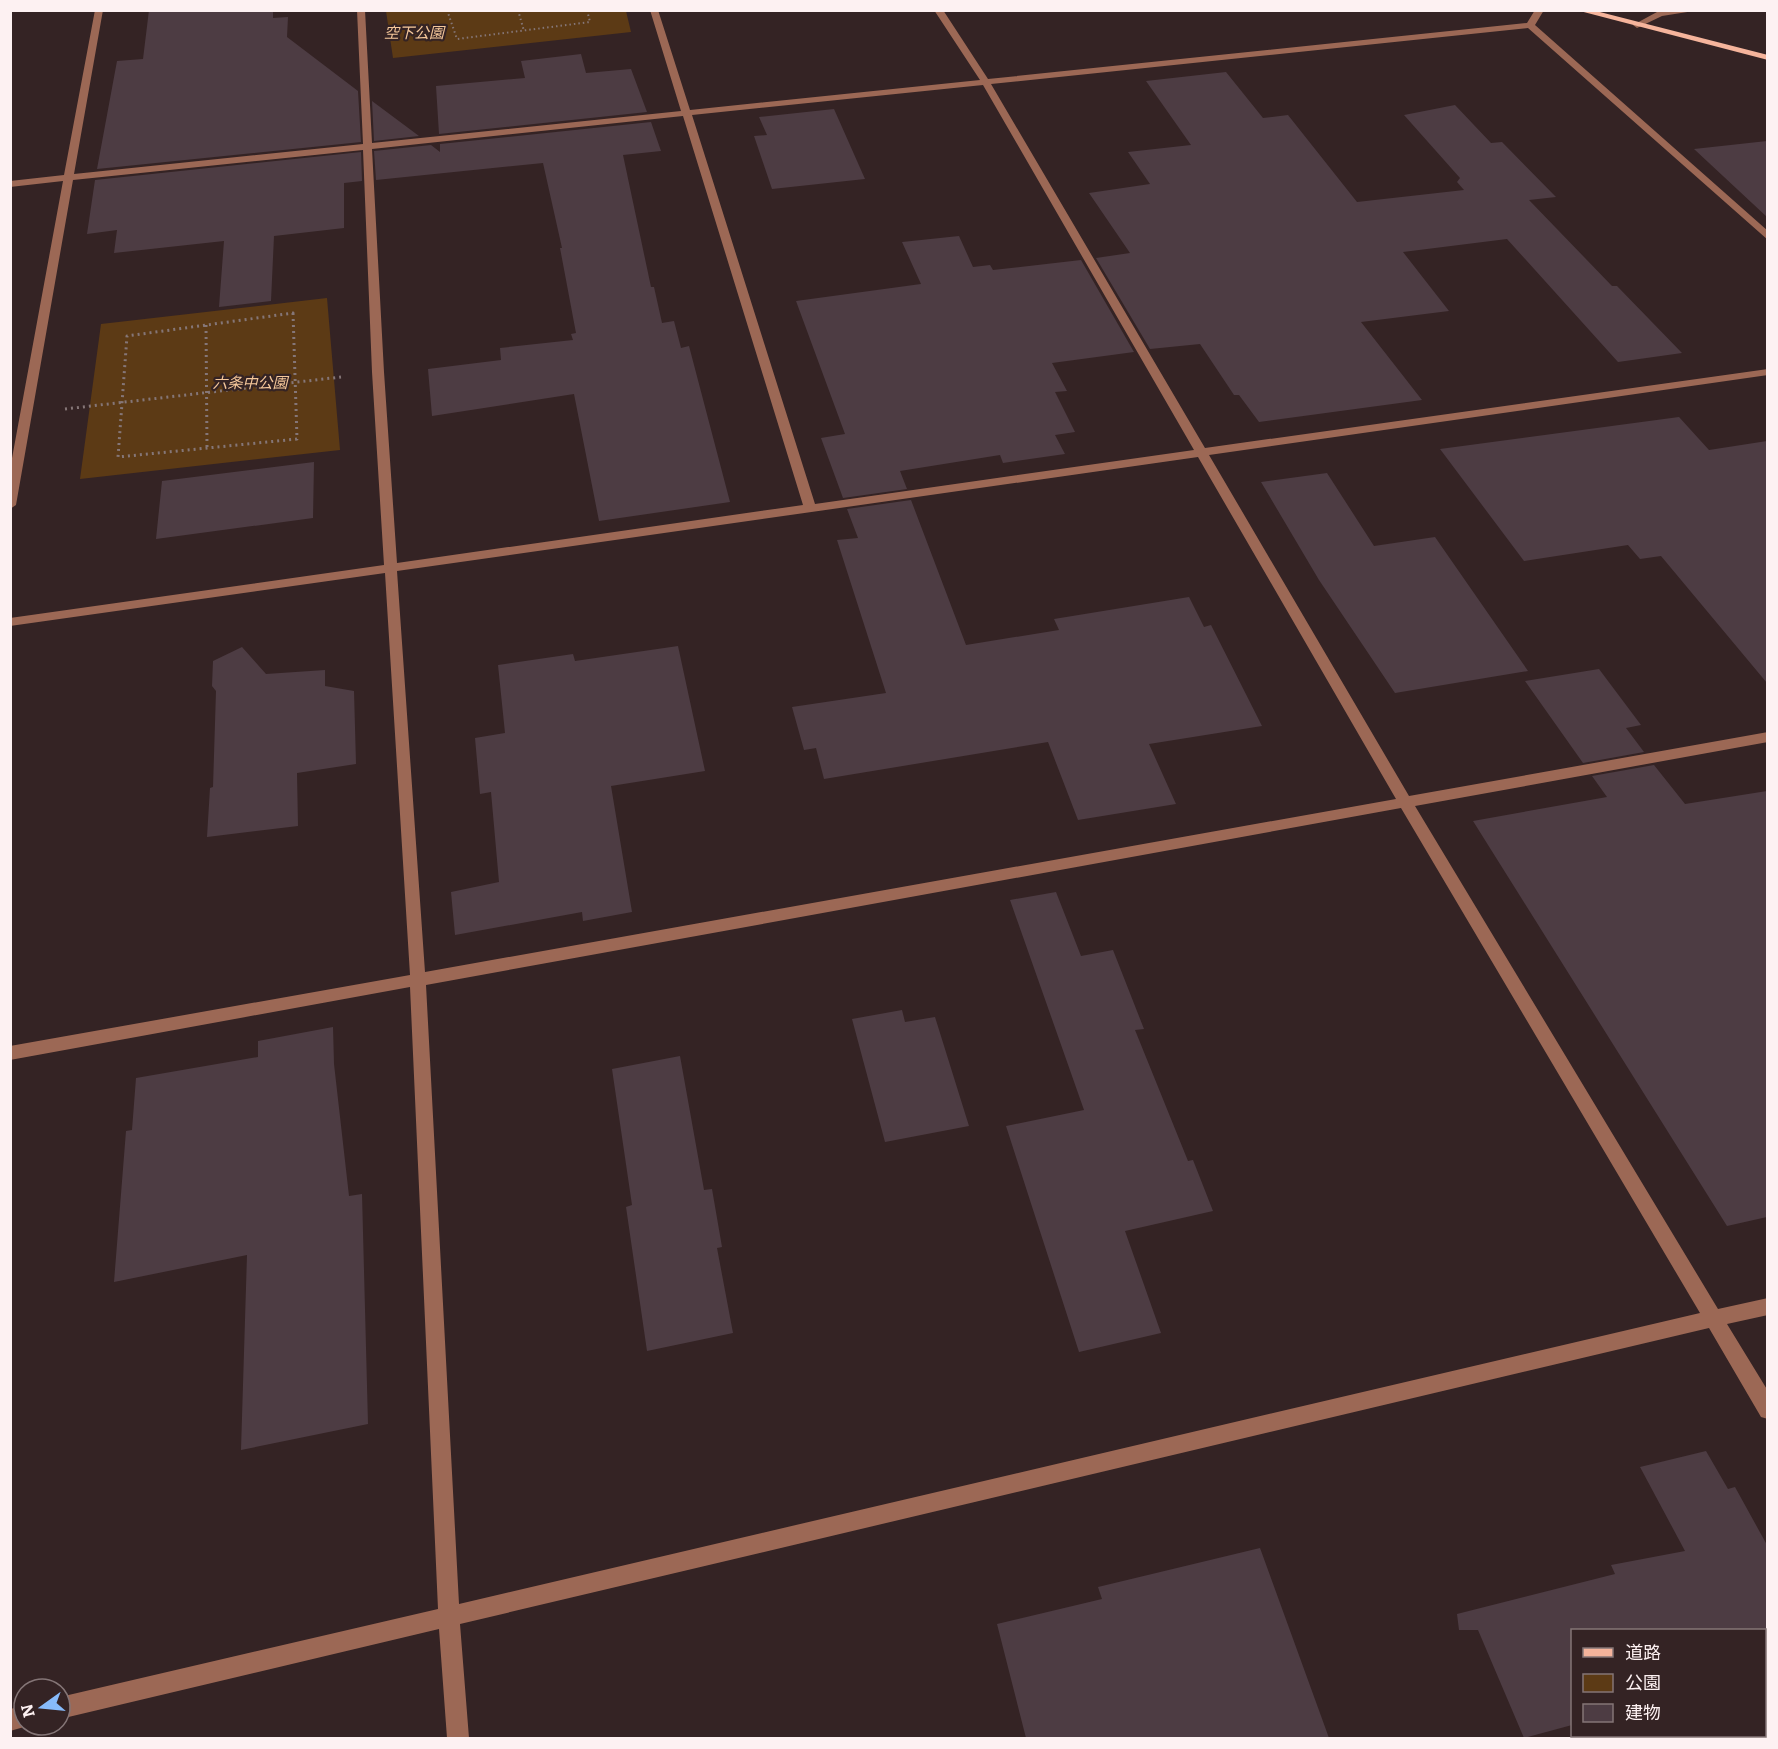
<svg xmlns="http://www.w3.org/2000/svg" width="1778" height="1749" viewBox="0 0 1778 1749" font-family="Literata,'Noto Sans JP',serif">
<style>
.green{fill:#5c3a15}
.building{fill:#4d3c43}
.lines{fill:none;stroke-linecap:round;stroke-linejoin:round}
.path-far1{stroke:#857677;stroke-width:2;stroke-dasharray:1.5 3;stroke-linecap:butt}
.path{stroke:#857677;stroke-width:3;stroke-dasharray:2 4;stroke-linecap:butt}
.minor{fill:#9c6855;fill-rule:evenodd}
.major{fill:#f5b49c;fill-rule:evenodd}
.labels{text-anchor:middle;stroke-width:4.5;stroke-linejoin:round;paint-order:stroke}
.far-park-label{font-size:15px;font-style:italic;fill:#f5c79a;stroke:#342324}
</style>
<rect width="100%" height="100%" fill="#342324"/>
<!-- green -->
<path class="green" d="M386,11H626L631,32L393,58Z
M327,298L340,450L80,479L101,324Z"/>
<!-- building -->
<path class="building" d="M149,10H273V18L288,17L287,37L358,91L361,142L97,169L117,61L143,59Z
M581,54L586,73L631,69L647,112L439,134L436,86L525,78L521,61Z
M1226,72L1263,118L1288,115L1357,202L1464,190L1457,182L1460,178L1404,115L1455,105L1491,143L1502,142L1556,197L1529,200L1612,286H1617L1682,353L1618,362L1507,239L1403,252L1449,311L1361,322L1422,400L1259,422L1239,395H1234L1200,344L1150,349L1096,258L1130,253L1089,193L1150,184L1128,152L1191,145L1146,81Z
M372,101L419,136L374,141Z
M834,109L865,179L772,189L754,136L767,135L759,117Z
M651,122L661,151L623,155L651,287H654L662,323L674,321L681,348L689,346L730,502L599,521L574,394L432,416L428,369L501,360L500,348L573,340L571,334L576,333L560,248H562L543,163L376,180L374,151L431,145L440,152V144Z
M1767,141V217L1694,149Z
M361,152L362,181L344,183V228L274,236L271,301L219,307L224,241L114,253L117,230L87,234L95,180Z
M959,236L973,267L990,265L993,270L1081,260L1134,352L1052,363L1067,391L1055,392L1075,432L1055,435L1065,454L1003,463L1000,455L900,471L907,489L843,498L821,438L845,434L796,301L921,284L902,242Z
M1679,417L1709,450L1767,441V683L1661,556L1640,559L1628,545L1524,561L1440,449Z
M314,462L313,518L156,539L162,481Z
M1327,473L1374,546L1435,537L1528,671L1395,693L1319,580L1261,482Z
M911,500L966,645L1059,630L1054,619L1189,597L1204,627L1211,625L1262,726L1149,744L1176,804L1078,820L1048,742L824,779L816,748L804,750L792,707L886,693L837,540L858,538L847,509Z
M678,646L705,771L611,786L632,912L583,921L582,912L455,935L451,892L499,882L491,792L480,794L475,738L505,733L498,665L573,654L575,661Z
M242,647L266,674L325,670V686L354,691L356,764L297,773L298,826L207,837L210,788L213,787L216,691L212,686L213,661Z
M1599,669L1641,725L1626,728L1644,752L1583,763L1525,681Z
M1654,765L1685,804L1767,791V1217L1727,1226L1473,821L1607,797L1592,776Z
M1056,892L1081,956L1113,950L1144,1029L1135,1030L1188,1161L1193,1160L1213,1211L1125,1231L1161,1333L1079,1352L1006,1126L1084,1110L1010,900Z
M902,1010L905,1022L935,1017L969,1126L885,1142L852,1019Z
M333,1027L334,1064L349,1196L362,1194L368,1424L241,1450L247,1255L114,1282L126,1131L132,1130L136,1078L258,1057V1041Z
M680,1056L704,1190L712,1189L722,1247L717,1248L733,1333L647,1351L626,1207L632,1205L612,1069Z
M1706,1451L1728,1489L1735,1487L1767,1545V1630H1572V1725L1524,1738L1478,1630H1459L1457,1614L1615,1574L1611,1565L1685,1551L1640,1467Z
M1260,1548L1329,1738H1026L997,1624L1102,1599L1098,1587Z"/>
<g class="lines">
<!-- path-far1 -->
<path class="path-far1" d="M447,10L457,39L590,22L587,10
M518,10L524,31"/>
<!-- path -->
<path class="path" d="M293,313L297,439L118,457L127,336Z
M206,325L207,448
M65,409L341,377"/>
<!-- minor -->
<path class="minor" d="M95,10H103L74,174L363,144L357,10H365L372,143L681,111L650,10H658L690,110L980,80L934,10H943L988,79L1527,23L1535,10H1544L1535,25L1768,231V240L1528,28L991,84L1205,448L1768,369V375L1209,455L1409,796L1768,732V742L1415,806L1718,1309L1768,1298V1315L1727,1324L1768,1391V1419L1761,1417L1709,1328L460,1624L469,1738H447L439,1629L60,1719V1697L438,1609L410,987L10,1060V1046L410,975L385,573L10,626V618L384,565L372,372L363,150L73,180L16,505L10,509V469L63,181L10,187V181L64,175ZM983,85L1194,450L815,504L692,115ZM683,116L803,505L397,563L384,372L372,149ZM1198,457L1396,799L425,972L397,571ZM1401,808L1700,1313L459,1604L426,985Z
M1669,10H1700L1662,16L1637,28L1633,25L1657,12Z
M24,1706V1725H31L10,1731V1709Z"/>
<!-- major -->
<path class="major" d="M1576,10H1592L1768,55V60Z"/>
</g>
<g class="labels">
<!-- far-park labels -->
<g class="far-park-label">
<text x="414" y="38">空下公園</text>
<text x="250" y="388">六条中公園</text>
</g>
</g>
<!-- border -->
<rect width="1778" height="1749" fill="none" stroke="#fdf1f2" stroke-width="24"/>
<!-- legend -->
<rect x="1571" y="1629" width="195" height="108" fill="#342324" stroke="#847576" stroke-width="1.5"/>
<rect x="1583" y="1648" width="30" height="9" fill="#f5b49c" stroke="#847576" stroke-width="1.5"/>
<text x="1625" y="1659" font-size="18" fill="#fdf1f2">道路</text>
<rect x="1583" y="1674" width="30" height="18" fill="#5c3a15" stroke="#847576" stroke-width="1.5"/>
<text x="1625" y="1689" font-size="18" fill="#fdf1f2">公園</text>
<rect x="1583" y="1704" width="30" height="18" fill="#4d3c43" stroke="#847576" stroke-width="1.5"/>
<text x="1625" y="1719" font-size="18" fill="#fdf1f2">建物</text>
<!-- north arrow -->
<g transform="translate(42 1707) rotate(255)"><circle r="28" fill="#342324" stroke="#847576" stroke-width="1.5"/>
<path d="M0-4.5L10 22L0 15L-10 22Z" fill="#87bbfb"/>
<text y="-9" font-size="16" font-weight="bold" text-anchor="middle" fill="#fdf1f2">N</text>
</g>
</svg>
